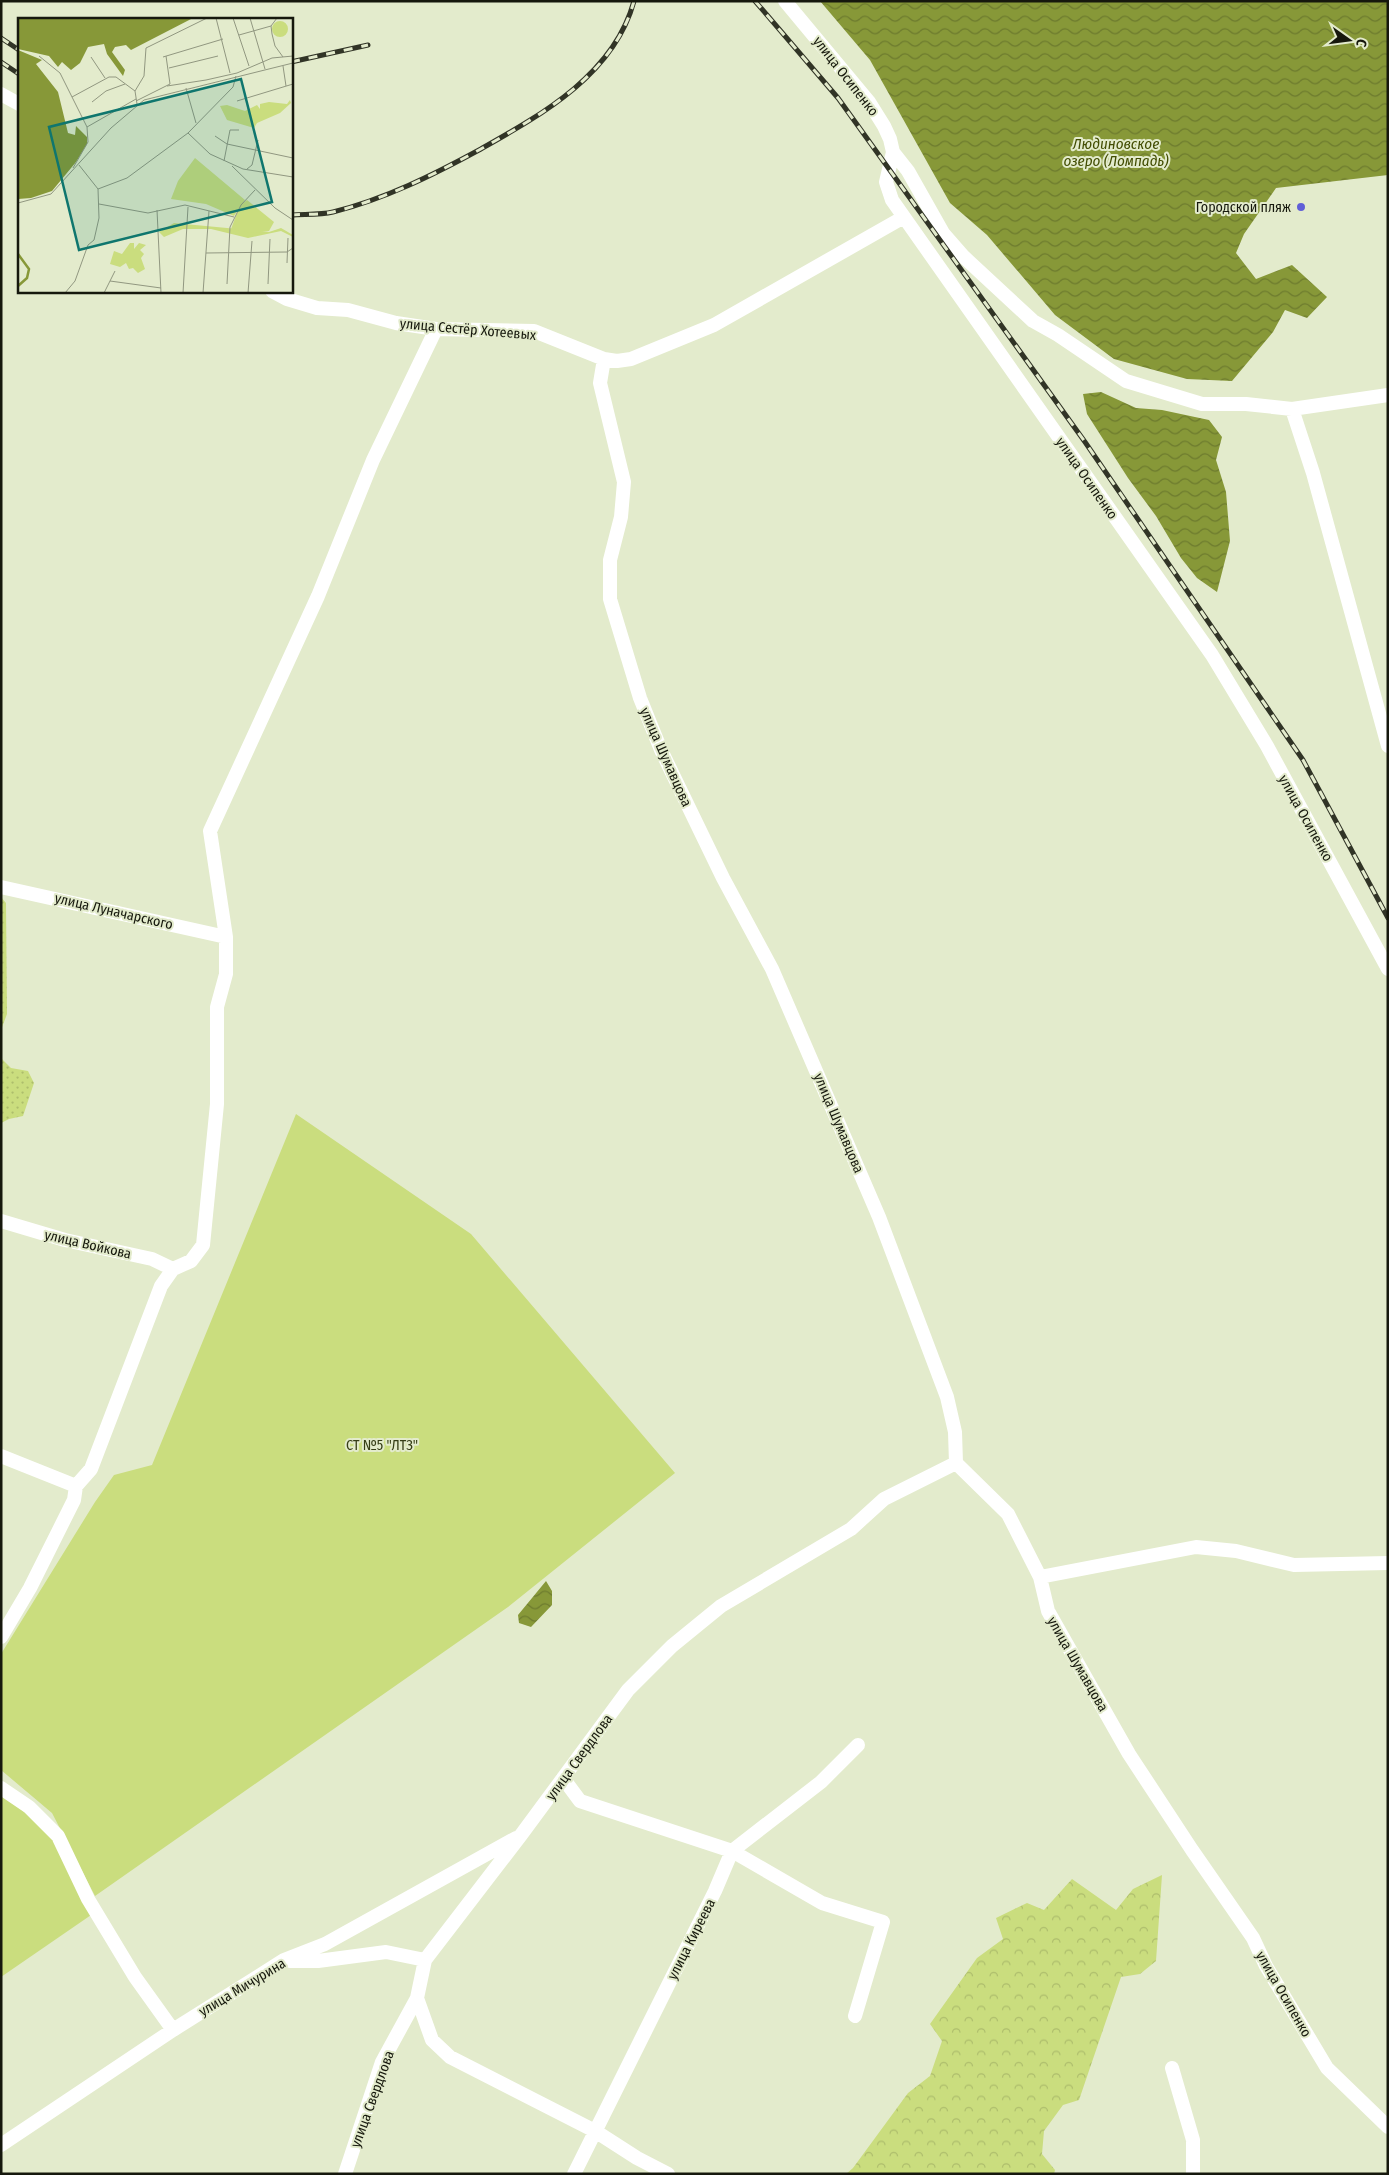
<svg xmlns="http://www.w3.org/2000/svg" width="1389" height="2175" viewBox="0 0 1389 2175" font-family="'Fira Sans Condensed',sans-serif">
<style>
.grass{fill:url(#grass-dots)}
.forest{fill:url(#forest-crowns)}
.garden{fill:#cadd7e}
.water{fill:url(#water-waves)}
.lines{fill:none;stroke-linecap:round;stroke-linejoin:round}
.minor{stroke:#fff;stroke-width:14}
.rail-casing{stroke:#313426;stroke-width:5}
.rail{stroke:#e3ebcc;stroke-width:3;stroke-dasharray:9;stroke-linecap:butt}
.poi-dot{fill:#605fd7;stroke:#e3ebcc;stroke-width:2}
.labels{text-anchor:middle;stroke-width:4;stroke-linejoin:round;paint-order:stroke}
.street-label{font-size:14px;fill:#16180d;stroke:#e3ebcc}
.poi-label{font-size:14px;fill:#16180d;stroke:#e3ebcc;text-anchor:end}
.park-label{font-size:14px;fill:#363e16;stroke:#e3ebcc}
.water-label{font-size:15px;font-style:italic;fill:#424d02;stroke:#e3ebcc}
.inset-river{fill:none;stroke:#879838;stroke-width:2.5}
.inset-road{fill:none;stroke:#919780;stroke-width:1}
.view{fill:#0f766e;fill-opacity:0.15;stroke:#0f766e;stroke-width:2.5}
.inset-edge{fill:none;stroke:#16180d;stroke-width:2.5}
</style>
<defs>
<pattern id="grass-dots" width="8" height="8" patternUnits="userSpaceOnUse" patternTransform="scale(1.25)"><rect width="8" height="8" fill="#cadd7e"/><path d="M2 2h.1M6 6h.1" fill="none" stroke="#adbd6c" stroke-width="1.8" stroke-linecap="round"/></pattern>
<pattern id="forest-crowns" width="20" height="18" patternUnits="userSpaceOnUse" patternTransform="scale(1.25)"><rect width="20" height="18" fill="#cadd7e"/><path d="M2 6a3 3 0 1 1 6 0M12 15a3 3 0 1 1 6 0" fill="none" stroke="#adbd6c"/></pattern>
<pattern id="water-waves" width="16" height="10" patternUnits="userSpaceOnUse" patternTransform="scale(1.25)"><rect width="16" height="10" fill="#879838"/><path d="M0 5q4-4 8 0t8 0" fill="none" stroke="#6d7b2e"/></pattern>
</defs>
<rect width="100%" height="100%" fill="#e3ebcc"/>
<!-- grass -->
<path class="grass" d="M1,897L6,903L7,1014L1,1030Z
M1,1058L11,1068L28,1071L34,1083L23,1116L9,1119L1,1123Z"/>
<!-- forest -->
<path class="forest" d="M1162,1875L1156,1961L1140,1974L1121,1977L1079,2100L1063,2105L1044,2131L1042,2154L1055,2170L1054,2174H846L853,2168L908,2093L930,2076L942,2041L930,2024L977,1958L1003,1939L996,1918L1027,1903L1044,1910L1072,1879L1116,1910L1133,1889Z"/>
<!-- garden -->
<path class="garden" d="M296,1114L471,1234L675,1473L508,1607L95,1896L52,1813L1,1770V1654L95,1502L114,1475L152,1465Z
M1,1795L52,1832L94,1913L1,1977Z"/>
<!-- water -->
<path class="water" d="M820,1H1388V175L1276,188L1244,234L1236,253L1256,279L1292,265L1327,297L1307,318L1285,310L1273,332L1232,381L1187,379L1114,359L1055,315L987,235L950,203L870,60Z
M1101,392L1136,408L1162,410L1209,420L1222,437L1216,460L1226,492L1230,541L1217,592L1197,578L1181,558L1156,516L1128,478L1087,414L1083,394Z
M546,1581L552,1591V1605L531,1627L519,1623L518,1615Z"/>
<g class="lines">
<!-- minor -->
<path class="minor" d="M785,1L869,102L884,126L890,139L893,152L886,182L892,200L1212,655L1267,746L1388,969
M1,94L19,104
M893,152L908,171L943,233L964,257L1033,321L1058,335L1126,381L1202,404H1246L1292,409L1388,395
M272,291L287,299L317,308L348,310L396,323L436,329L534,331L604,359L617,361L631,359L714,325L904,217
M604,359L600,383L624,482L621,517L610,560V599L640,698L661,750L723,878L772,969L879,1217L947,1397L955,1432L956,1463L1008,1514L1040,1577L1048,1611L1129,1754L1192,1850L1253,1938L1266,1966L1327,2068L1388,2127
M1292,409L1313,473L1388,746
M1,887L226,937
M1,1221L65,1240L152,1259L173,1269
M1,1456L76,1486
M1040,1577L1196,1547L1236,1551L1294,1565L1388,1563
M1,1637L30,1588L74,1500L76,1486L91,1469L161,1286L173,1269L191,1261L203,1245L217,1104V1007L226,974V937L210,831L318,596L373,460L436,329
M563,1778L580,1801L732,1851L822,1903L883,1922L855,2016
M1,1788L29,1807L58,1836L88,1899L135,1977L173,2030
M290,1961H318L386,1952L425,1960
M417,1998L432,2040L450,2057L595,2131L637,2158L668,2174
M1172,2068L1193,2140V2174
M1,2145L173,2030L284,1960L325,1944L516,1838
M345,2174L382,2062L417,1998L425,1960L521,1835L628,1690L672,1646L721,1606L851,1529L884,1499L956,1463
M574,2174L715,1891L732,1851L821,1782L858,1745"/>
<defs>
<path id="rail" d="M755,1L838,98L1085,442L1303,760L1388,918
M1,38L19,50
M1,62L19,74
M291,62L368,45
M291,215C305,214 320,215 333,212C385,199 433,175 479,150C541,115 614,75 634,1"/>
</defs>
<!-- rail casing -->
<use href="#rail" class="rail-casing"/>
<!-- rail -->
<use href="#rail" class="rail"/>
</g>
<!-- markers -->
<circle class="poi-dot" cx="1301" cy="207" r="5"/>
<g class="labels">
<!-- street labels -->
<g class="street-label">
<text transform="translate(846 76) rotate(52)" y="5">улица Осипенко</text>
<text transform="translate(468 329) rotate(5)" y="5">улица Сестёр Хотеевых</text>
<text transform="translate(1087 478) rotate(55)" y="5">улица Осипенко</text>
<text transform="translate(666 757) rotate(66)" y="5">улица Шумавцова</text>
<text transform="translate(1306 818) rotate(61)" y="5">улица Осипенко</text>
<text transform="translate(114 911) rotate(13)" y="5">улица Луначарского</text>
<text transform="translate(839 1123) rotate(67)" y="5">улица Шумавцова</text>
<text transform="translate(88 1244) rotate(13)" y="5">улица Войкова</text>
<text transform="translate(1078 1664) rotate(60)" y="5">улица Шумавцова</text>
<text transform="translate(579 1757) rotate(-54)" y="5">улица Свердлова</text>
<text transform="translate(691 1939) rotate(-63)" y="5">улица Киреева</text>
<text transform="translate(242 1987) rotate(-31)" y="5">улица Мичурина</text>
<text transform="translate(1284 1994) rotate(60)" y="5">улица Осипенко</text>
<text transform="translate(372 2099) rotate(-70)" y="5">улица Свердлова</text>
</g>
<!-- poi labels -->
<g class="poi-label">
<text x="1291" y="212">Городской пляж</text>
</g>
<!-- park labels -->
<g class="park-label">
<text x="382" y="1450">СТ №5 "ЛТЗ"</text>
</g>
<!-- water labels -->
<g class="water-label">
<text x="1116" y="149">Людиновское<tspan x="1116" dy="17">озеро (Ломпадь)</tspan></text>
</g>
</g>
<!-- overview -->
<g transform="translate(18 18)">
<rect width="275" height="275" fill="#e3ebcc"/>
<path d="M156,205L251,214L263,210L275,217V219L263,213L230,220L193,211H165L146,219L141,214Z" fill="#cadd7e"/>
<path d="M272,82L273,85L262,95L239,105L236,110L209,102L202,88L209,87L227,93L239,87L242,91V86L251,84L269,86ZM112,225H116V231L121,225L128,227L122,232L126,236L123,240L127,251L120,255L115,250L111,251L108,245L102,249L92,246L96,233L104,236Z" fill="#cadd7e"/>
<path d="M254 11a8 8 0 1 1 16 0a8 8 0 1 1-16 0ZM177,140L227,182L216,198L188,186L153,181L160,163ZM229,182L256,204L251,213L234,215L213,211L222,187Z" fill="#cadd7e"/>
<path d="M0,0H175L113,32L108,27L97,29L94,34L107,52L105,58L89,36L86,26L70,29L62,45L53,52L44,44L40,49L31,38L0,31ZM0,32L24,42L18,46L40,74L50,115L57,117L58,108L69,119V126L58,144L34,173L13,180L0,181Z" fill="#879838"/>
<path class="inset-river" d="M0,236L11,251L9,260L0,268"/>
<path class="inset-road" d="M198,0L212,55M215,0L231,48M232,0L247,51M259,0L253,8L254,16L257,28L265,39M221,17L253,8M21,38L42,55L69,109L70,124L55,150M73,39L87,60M145,39L205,21M265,48L268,68M151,50L200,38M149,68L188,62L219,55L254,40L275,38M168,70L178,105M54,79L91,59H98L117,73M118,83L152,66L148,38M219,83L275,66M74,84L88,73L107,66M119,86L117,73L126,58L128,30L189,0M69,109L118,81M170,115L192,136L225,151L275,159M197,118L209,126L275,140M206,143L212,112H221M61,147L80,171M214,148L257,190L275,202M229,151L234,147L240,122M80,171L109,160L170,115L215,69L218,58M0,185L33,176L93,110L126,82L275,45M81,186L130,195L167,187L216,199M139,192L143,275M188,235L269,234L275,230M269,245L270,220M92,263L143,270M209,266L212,209L223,187L237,172M250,266L252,221M47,275L57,263L70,227L76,222L81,200L80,171M86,275L97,253M165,275L170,189M185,275L191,193M230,275L234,223"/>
<path class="view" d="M223,61L254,184L61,232L31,109Z"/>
<rect width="275" height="275" class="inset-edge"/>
</g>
<!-- border -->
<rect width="1389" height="2175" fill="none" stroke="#16180d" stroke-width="5"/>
<!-- north arrow -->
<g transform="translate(1349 40) rotate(104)" stroke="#e3ebcc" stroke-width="4" paint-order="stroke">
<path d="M0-4L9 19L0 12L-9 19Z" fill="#16180d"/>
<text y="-8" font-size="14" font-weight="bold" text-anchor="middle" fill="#16180d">С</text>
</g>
</svg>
